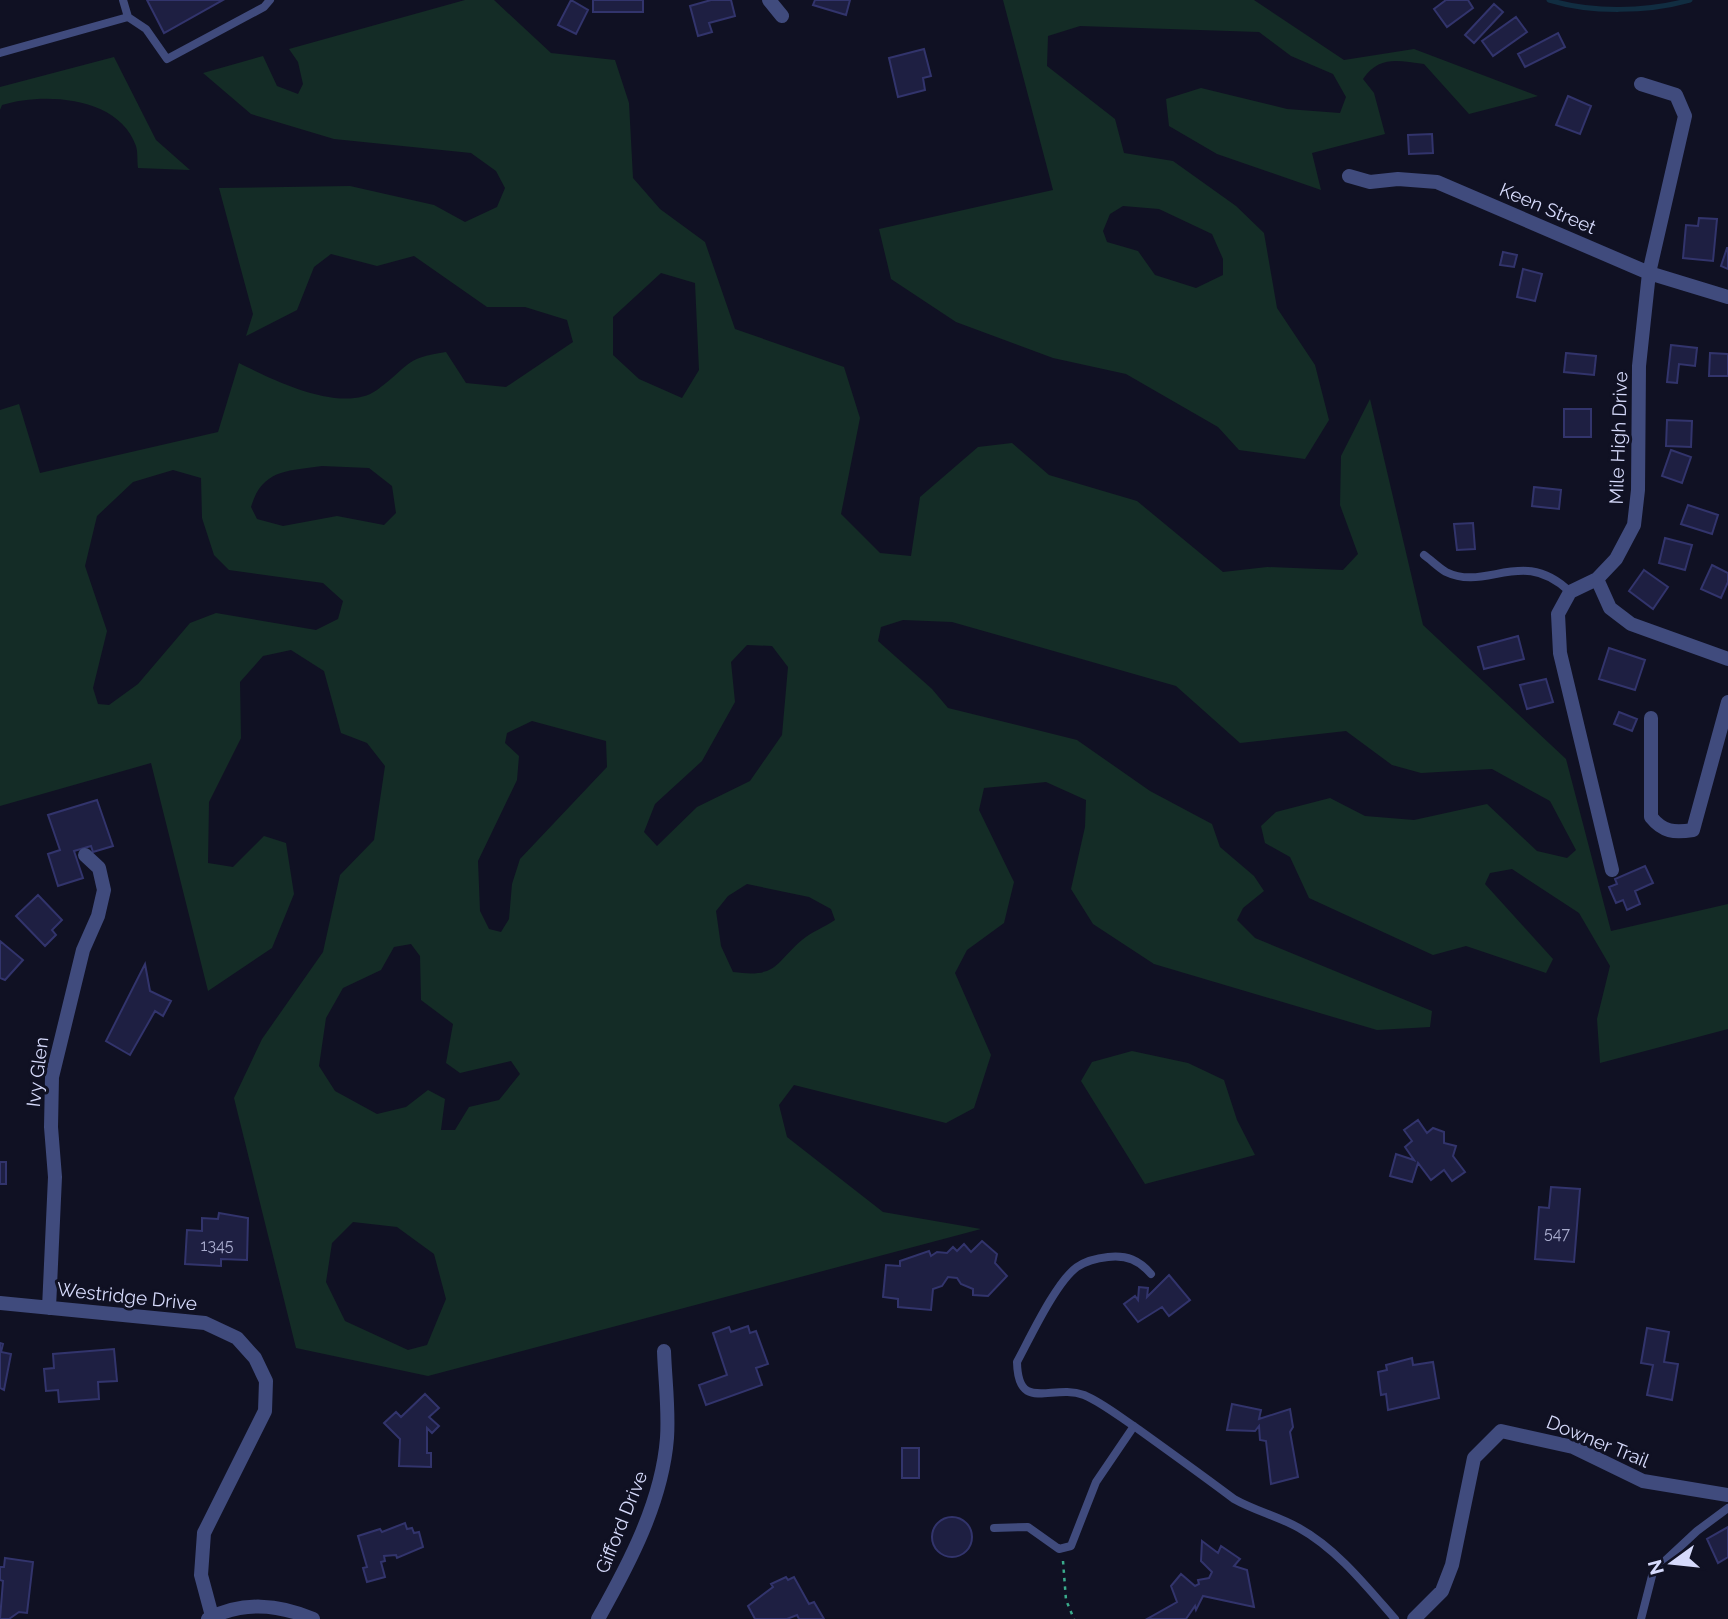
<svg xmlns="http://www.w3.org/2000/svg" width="1728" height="1619" viewBox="0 0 1728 1619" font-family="Raleway,sans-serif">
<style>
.green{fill:#142c26;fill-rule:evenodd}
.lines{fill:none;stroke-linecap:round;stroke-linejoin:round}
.stream{stroke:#112d41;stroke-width:5}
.building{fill:#1e1f42;stroke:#32346c;stroke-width:2}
.path{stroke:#3aab8b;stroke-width:2.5;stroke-dasharray:3.5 5;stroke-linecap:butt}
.service{stroke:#404b7d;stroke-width:8}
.minor{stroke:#404b7d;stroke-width:14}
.labels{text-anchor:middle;stroke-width:6;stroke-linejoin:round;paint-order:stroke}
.number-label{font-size:16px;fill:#a8abcd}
.street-label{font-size:19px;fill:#d6dafb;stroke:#101123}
</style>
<rect width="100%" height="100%" fill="#101123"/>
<!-- green -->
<path class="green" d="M465,0H494L551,53L615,60L629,103L633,178L660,209L705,242L735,329L844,367L860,418L841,514L880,553L911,556L920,497L978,447L1012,443L1049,475L1137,501L1223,572L1267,567L1343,570L1358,554L1340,505L1341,456L1370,399L1423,625L1566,759L1611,931L1728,904V1029L1600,1063L1597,1019L1610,966L1579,913L1512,869L1490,873L1485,884L1553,959L1546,973L1466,946L1433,955L1309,898L1290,857L1265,843L1261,826L1276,812L1330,798L1365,816L1414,820L1487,804L1537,851L1567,858L1576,850L1550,801L1492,769L1421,773L1392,765L1346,731L1240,743L1176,686L952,622L903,620L881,627L878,641L932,689L948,708L1077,740L1150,791L1212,824L1220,847L1254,876L1264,891L1243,908L1237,920L1255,938L1432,1011L1430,1027L1377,1030L1154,964L1093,924L1071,889L1085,827L1086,800L1046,782L984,788L979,810L1014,882L1004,923L967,950L955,973L991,1055L974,1108L946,1123L794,1085L779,1105L787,1137L883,1212L981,1229L428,1376L296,1348L234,1098L262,1039L323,952L340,875L374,840L385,766L367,743L341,733L324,671L291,650L263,656L240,682L241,738L209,802L208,863L233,867L264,836L286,843L294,894L272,948L208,991L151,763L0,806V410L19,404L40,473L218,432L239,363C271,379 342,415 377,390C409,367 403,358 446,352L466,383L506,387L573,342L567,320L525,307H487L414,256L377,266L331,254L314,267L297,310L246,336L253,314L219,188L350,186L434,205L465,222L497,207L505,188L496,171L471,153L334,139L251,114L203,73L263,56L277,86L298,94L303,84L298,62L289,49ZM661,273L695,283L699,370L682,398L639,379L613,355V317ZM322,466L369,468L392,486L396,513L384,525L337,516L283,526L257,519L251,507C262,469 288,471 322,466ZM173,470L201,478L202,518L214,555L229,570L323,583L343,601L338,619L316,630L216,613L190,623L138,684L109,705L98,704L93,688L107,631L85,566L97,516L133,482ZM747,645L772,646L788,667L782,735L750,781L697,807L657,846L644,832L655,804L702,761L735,702L731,662ZM532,721L606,741L607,767L520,859L512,884L509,919L501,932L489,929L480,911L478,861L517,780L519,756L505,743L507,733ZM747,884L809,897L831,909L835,920C825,927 811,932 802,940C774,964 778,978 733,972L721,946L716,911L728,896ZM411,944L420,956L421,1000L453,1024L446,1063L460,1073L511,1061L520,1074L499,1100L469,1107L455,1130H441L445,1099L428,1090L406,1107L377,1114L335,1091L319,1066L326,1018L343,988L381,970L394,947ZM353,1222L397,1227L434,1254L446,1299L427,1345L408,1350L345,1321L326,1282L332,1243Z
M1003,0H1254L1344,60L1414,49L1538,96L1469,114L1424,64C1398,61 1380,55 1363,79L1374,93L1385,134L1312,153L1321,190L1217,154L1169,126L1166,99L1201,88L1287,109L1340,113L1346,97L1333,74L1291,56L1259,32L1080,26L1048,36L1047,66L1115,119L1124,153L1173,161L1236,206L1264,233L1277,308L1315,365L1329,420L1305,459L1239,450L1218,427L1126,374L1053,358L956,322L891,279L879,229L1053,190ZM1123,206L1159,209L1212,234L1223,259V275L1196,288L1155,275L1138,251L1107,242L1103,231L1110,214Z
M114,57L156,140L190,170L138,168C137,161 138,152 136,146C119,96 43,92 2,105L0,110V87Z
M1132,1051L1188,1063L1224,1080L1237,1120L1255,1155L1145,1184L1081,1081L1092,1062Z"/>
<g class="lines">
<!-- stream -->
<path class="stream" d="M1549,0C1591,13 1647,12 1690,0"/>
</g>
<!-- building -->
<path class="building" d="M147,0H223L164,33Z
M571,0L588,10L576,34L558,25Z
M593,0H643V12H593Z
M711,0H731L735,16L709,23L712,32L698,36L690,6Z
M815,0H850L846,15L813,5Z
M1446,0H1468L1473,8L1447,27L1434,9Z
M1494,4L1503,12L1474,43L1465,35Z
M1516,17L1527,32L1493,56L1482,41Z
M1558,33L1565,47L1525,67L1518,54Z
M924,49L931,76L923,78L925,90L898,97L889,58Z
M1568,96L1591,106L1580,134L1556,125Z
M1432,134L1433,153L1409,154L1408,135Z
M1699,218L1717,219L1713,261L1683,258L1686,225L1698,226Z
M1727,248H1728V269L1721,266Z
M1503,252L1517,255L1514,267L1500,265Z
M1523,269L1542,274L1535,301L1517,297Z
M1671,345L1697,348L1695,366L1679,364L1677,383L1667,382Z
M1566,353L1596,356L1594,375L1564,372Z
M1710,353L1728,354V376H1709Z
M1564,409H1591V437H1564Z
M1667,420L1692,421L1691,447L1666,446Z
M1671,450L1691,457L1682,483L1662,476Z
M1534,487L1561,490L1559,509L1532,506Z
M1688,505L1718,515L1712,534L1681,524Z
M1473,523L1475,549L1457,550L1454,524Z
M1665,538L1692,545L1685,570L1659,563Z
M1712,565L1728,573V582L1721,598L1701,589Z
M1644,570L1668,587L1653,609L1629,591Z
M1518,636L1524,659L1484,669L1478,647Z
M1609,648L1645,660L1635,690L1599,679Z
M1546,679L1553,702L1527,709L1520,685Z
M1619,712L1637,719L1632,731L1614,724Z
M97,800L113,846L93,852L91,846L74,851L83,878L58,886L48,854L60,850L48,815Z
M1645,866L1653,883L1635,891L1640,904L1627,910L1623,900L1616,903L1609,887L1617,884L1615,879Z
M38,895L62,920L52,930L56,935L45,946L16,916Z
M0,941L23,960L5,980L0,978Z
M145,964L150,991L171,1001L163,1016L155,1011L130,1055L106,1041Z
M1418,1120L1427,1133L1433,1128L1444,1132V1143L1456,1146L1453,1156L1465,1172L1452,1181L1444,1170L1431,1180L1418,1163L1412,1182L1390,1176L1396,1154L1414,1160L1405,1147L1412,1141L1404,1130Z
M0,1162H6V1184H0Z
M1551,1187L1580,1189L1574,1262L1535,1259L1539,1207L1549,1208Z
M219,1213L248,1218L247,1260L221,1259V1266L185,1264L187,1230L202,1231V1218L218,1219Z
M982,1241L997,1254L995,1263L1007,1276L988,1296L973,1295V1289L961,1284L957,1278L948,1277L942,1286L933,1289L931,1310L898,1307V1299L883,1297L886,1265L900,1266V1261L929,1251L931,1256L937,1252L947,1253L953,1247L957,1251L964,1244L971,1252Z
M1169,1275L1190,1300L1169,1316L1162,1307L1138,1322L1124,1304L1135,1296L1138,1300L1139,1287L1148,1288L1147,1297Z
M748,1326L750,1333L756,1331L768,1364L756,1368L762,1385L706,1405L699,1385L727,1375L713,1333L729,1327L731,1332Z
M1647,1328L1669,1332L1664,1362L1678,1364L1672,1400L1647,1395L1653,1365L1641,1363Z
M0,1343L3,1344L1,1352L11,1354L4,1390L0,1388Z
M114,1349L117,1381L98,1382L99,1399L59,1402L58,1390L46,1391L44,1369L54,1368L53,1354Z
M1412,1358L1413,1365L1433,1362L1439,1398L1388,1410L1386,1394L1381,1395L1378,1372L1387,1370L1386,1365Z
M425,1394L439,1408L429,1417L439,1426L432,1433L427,1428V1453H431V1467L399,1466L400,1439L384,1423L396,1412L401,1417Z
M1232,1404L1261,1410L1259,1419L1290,1409L1293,1427L1290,1432L1298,1477L1271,1484L1266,1441L1260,1440L1259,1426L1255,1431L1227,1430Z
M902,1448H919V1478H902Z
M932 1537a20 20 0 1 1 40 0a20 20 0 1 1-40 0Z
M405,1523L407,1529L412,1528L414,1533L419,1532L423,1547L397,1558L396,1555L384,1556L385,1561L381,1562L385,1577L367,1582L363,1568L367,1567L358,1536L380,1529L382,1532Z
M1728,1527V1557L1718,1563L1707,1539Z
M1202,1541L1218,1553L1221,1546L1240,1559L1234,1566L1247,1570L1254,1607L1203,1596L1196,1610L1195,1606L1186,1619H1147L1177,1602L1171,1586L1181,1574L1195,1586L1199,1584L1198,1580L1209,1578L1212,1572L1201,1561Z
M5,1558L33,1562L27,1613L19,1612L9,1619H0L3,1581L0,1580V1567H4Z
M786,1577L788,1580L794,1577L809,1604L814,1602L824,1619H799L797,1615L787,1619H755L748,1606L773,1587L771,1584Z"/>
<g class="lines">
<!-- path -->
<path class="path" d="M1063,1561L1066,1600L1074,1619"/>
<!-- service -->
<path class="service" d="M123,0L128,17L146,29L167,59L264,7L270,0
M0,53L128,17
M1424,555C1431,560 1439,568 1446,572C1487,592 1523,546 1570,592
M1151,1274C1139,1260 1127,1255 1108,1257C1098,1258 1086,1261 1077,1267C1056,1282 1030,1338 1017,1362C1018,1414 1052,1383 1084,1395C1103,1403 1121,1418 1138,1429C1170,1452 1202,1475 1234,1499C1255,1511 1278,1516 1299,1528C1337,1549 1367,1587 1395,1619
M994,1528L1028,1527L1059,1549L1071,1546L1096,1482L1134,1426
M1641,1619L1653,1572L1697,1531L1728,1508"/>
<!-- minor -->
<path class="minor" d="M769,0L782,16
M1349,176L1370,182L1398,179L1437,182L1649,273L1728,297
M1597,579L1610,608L1631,624L1728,659
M1651,718V817C1663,832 1674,833 1693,830L1728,702
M1612,870L1560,653L1558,614L1570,592L1597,579L1616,559L1634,525L1638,490L1639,366L1649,273L1685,116L1676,95L1641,84
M0,1303L205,1323L237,1338L255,1358L266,1381L265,1411L204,1533L201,1575L212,1616
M49,1308L55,1177L51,1127L52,1077L83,950L98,916L104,890L99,868L85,855
M208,1619C242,1601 279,1604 313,1619
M598,1619C629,1564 662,1502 667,1438C669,1409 665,1380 664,1351
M1414,1619L1442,1591L1452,1565L1474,1458L1501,1431L1573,1447L1643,1481L1728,1495"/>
</g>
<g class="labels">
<!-- number labels -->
<g class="number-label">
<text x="1557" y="1239">547</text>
<text x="217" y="1251">1345</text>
</g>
<!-- street labels -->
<g class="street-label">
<text transform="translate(1548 208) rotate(23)" y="7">Keen Street</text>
<text transform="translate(1618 438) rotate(-88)" y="7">Mile High Drive</text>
<text transform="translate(37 1072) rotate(-83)" y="7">Ivy Glen</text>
<text transform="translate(127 1296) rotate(6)" y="7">Westridge Drive</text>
<text transform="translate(1598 1441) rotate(22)" y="7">Downer Trail</text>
<text transform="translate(621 1522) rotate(-68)" y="7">Gifford Drive</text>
</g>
</g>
<!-- north arrow -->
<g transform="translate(1672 1563) rotate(255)" stroke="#101123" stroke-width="5" paint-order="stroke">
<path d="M0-5L12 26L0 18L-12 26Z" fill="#d6dafb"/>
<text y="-10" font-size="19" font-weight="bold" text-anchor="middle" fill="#d6dafb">N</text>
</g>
</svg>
